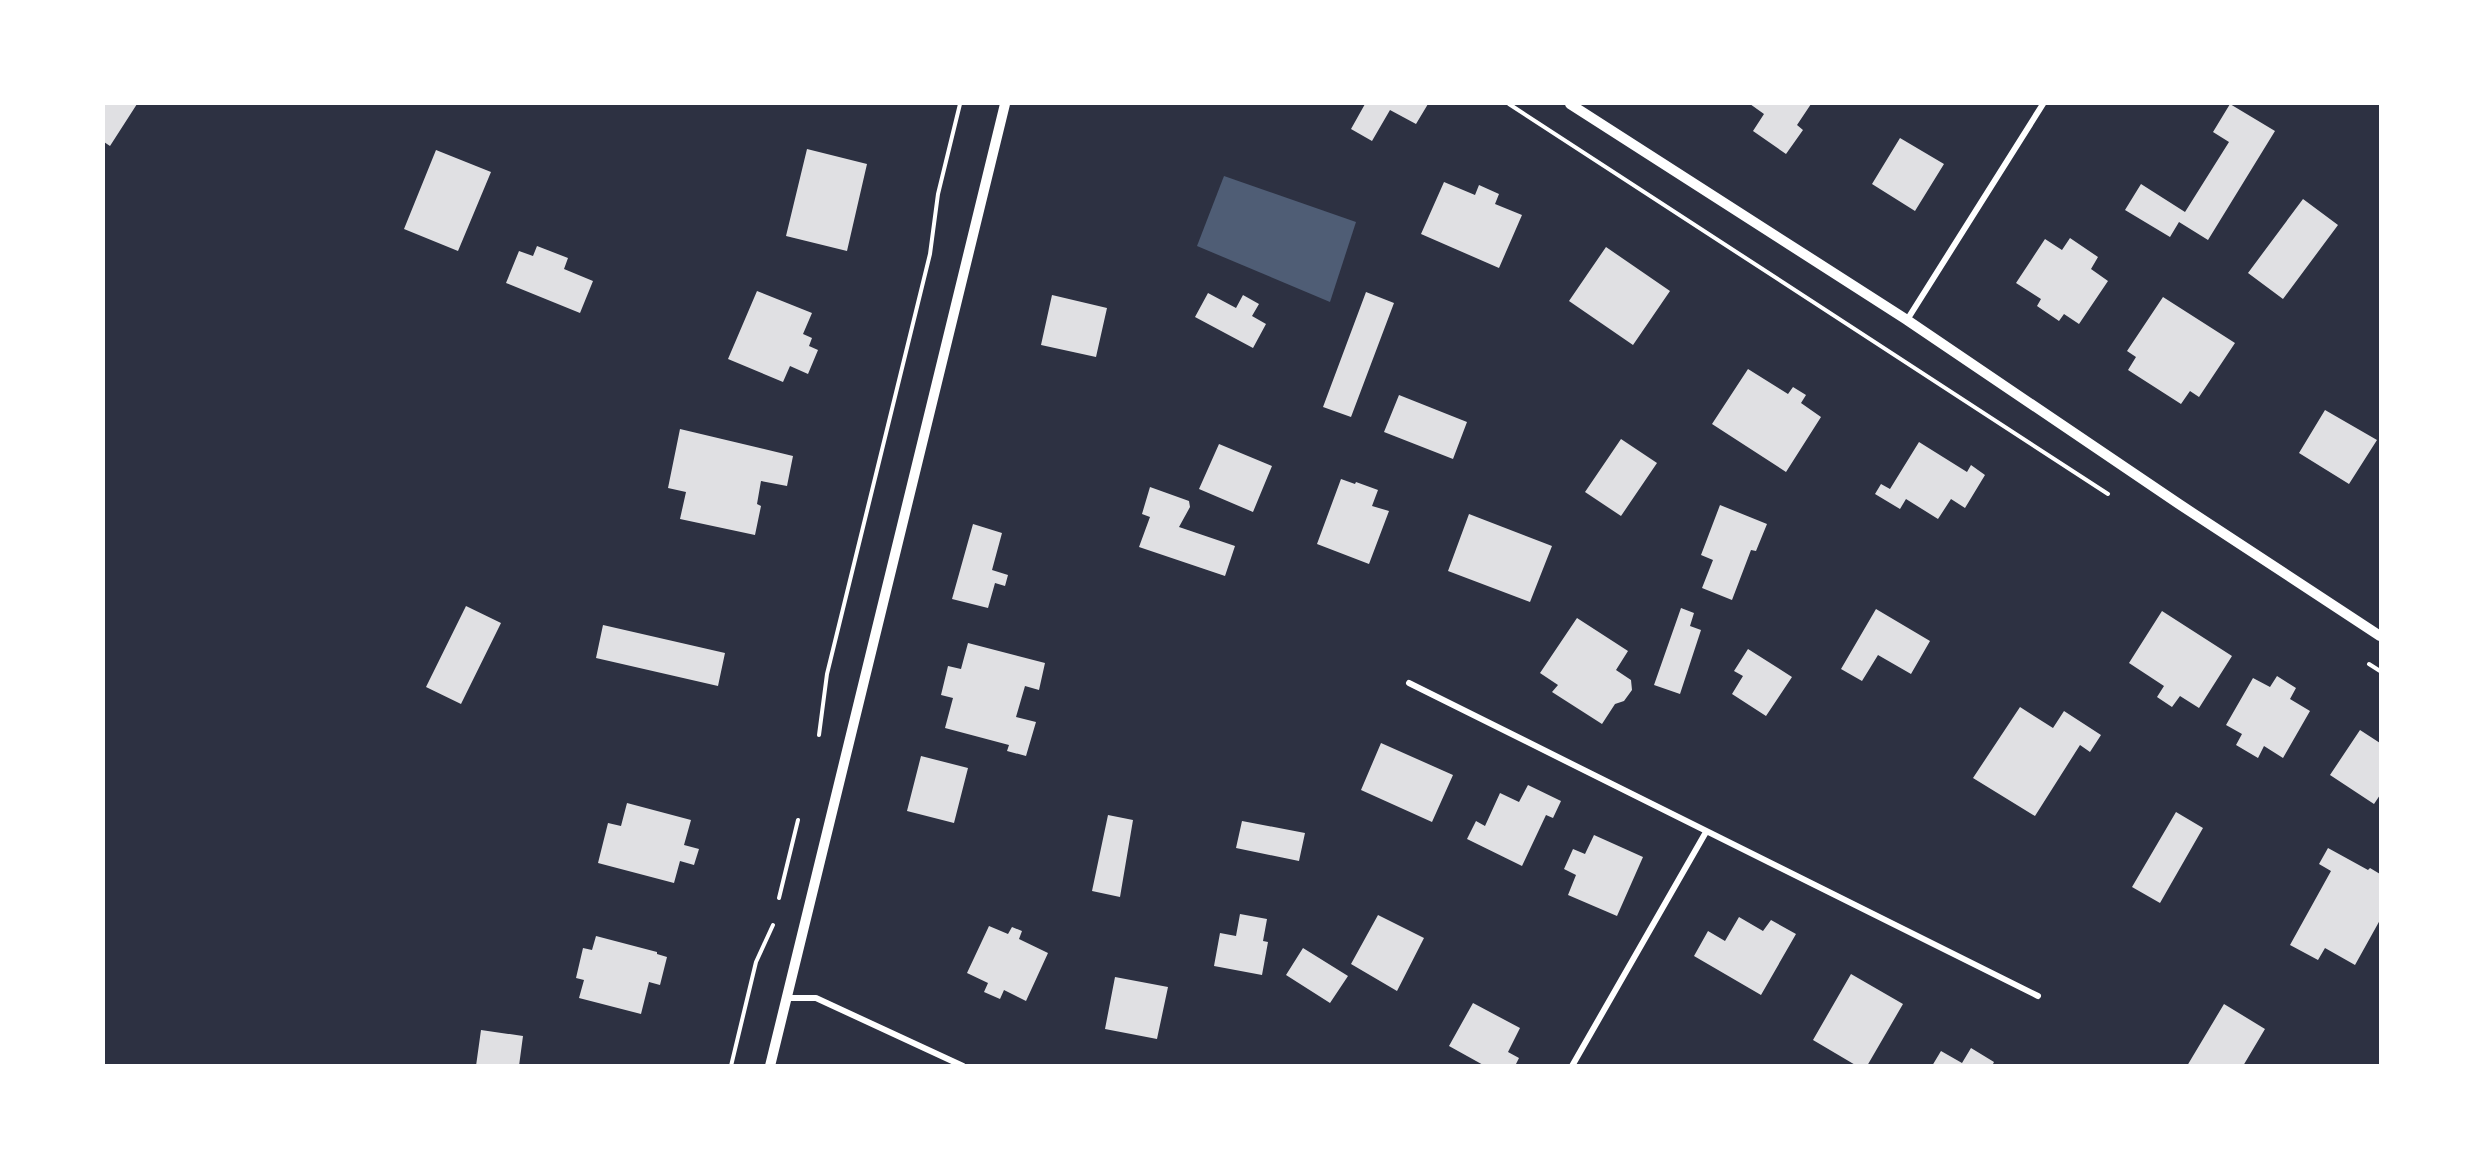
<svg xmlns="http://www.w3.org/2000/svg" width="2484" height="1169" viewBox="0 0 2484 1169" font-family="'Times New Roman',serif">
<style>
.water{fill:#4f5d75}
.building{fill:#e0e0e3}
.lines{fill:none;stroke-linecap:round;stroke-linejoin:round}
.path{stroke:#fff;stroke-width:4}
.minor{stroke:#fff;stroke-width:6}
.tertiary{stroke:#fff;stroke-width:10}
</style>
<rect width="100%" height="100%" fill="#2d3142"/>
<!-- water -->
<path class="water" d="M1224,176L1356,222L1330,302L1197,246Z"/>
<!-- building -->
<path class="building" d="M104,104H137L110,146L104,142Z
M1365,104H1428L1416,124L1390,110L1372,141L1351,129Z
M1750,104H1811L1797,125L1803,130L1786,154L1753,131L1764,114Z
M2230,104L2275,131L2208,240L2179,222L2170,237L2125,210L2141,184L2185,212L2229,142L2213,132Z
M1900,138L1944,164L1915,211L1872,184Z
M807,149L867,164L847,251L786,236Z
M436,150L491,172L458,251L404,229Z
M1444,182L1475,195L1479,185L1499,194L1495,204L1522,215L1499,268L1421,234Z
M2303,199L2338,225L2283,299L2248,273Z
M2070,238L2098,257L2091,269L2108,281L2079,324L2064,314L2059,321L2037,306L2041,299L2016,283L2045,239L2062,250Z
M537,246L568,258L564,269L593,281L580,313L506,283L519,251L533,256Z
M1606,247L1670,291L1633,345L1569,301Z
M757,291L812,313L803,334L812,338L809,346L818,350L808,374L790,366L783,382L728,359Z
M1366,292L1394,303L1351,417L1323,407Z
M1208,293L1236,308L1243,295L1259,304L1252,316L1266,324L1253,348L1195,317Z
M1052,295L1107,308L1096,357L1041,345Z
M2163,297L2235,343L2199,397L2190,391L2181,404L2128,370L2136,357L2127,351Z
M1748,369L1788,394L1793,387L1806,395L1801,403L1821,417L1786,472L1712,424Z
M1399,395L1467,422L1453,459L1384,432Z
M2325,410L2377,440L2349,484L2299,453Z
M680,429L793,456L787,486L761,481L757,504L761,506L755,535L680,519L686,492L668,488Z
M1621,439L1657,463L1621,516L1585,492Z
M1919,442L1967,472L1971,465L1985,475L1965,508L1951,499L1938,519L1906,499L1900,509L1875,494L1881,484L1890,489Z
M1219,444L1272,466L1253,512L1199,489Z
M1341,479L1355,484L1356,482L1378,490L1372,506L1389,511L1369,564L1317,544Z
M1150,487L1189,501L1190,507L1179,527L1235,546L1225,576L1139,547L1150,517L1142,514Z
M1720,505L1767,524L1756,551L1751,550L1732,600L1702,588L1713,560L1701,555Z
M1469,514L1552,546L1530,602L1448,571Z
M973,524L1002,533L992,570L1008,575L1005,586L995,583L988,608L952,599Z
M466,606L501,623L461,704L426,687Z
M1681,608L1694,613L1690,626L1701,630L1680,694L1654,685Z
M1876,609L1930,641L1911,674L1878,655L1862,681L1841,669Z
M2162,611L2232,656L2199,708L2180,696L2172,707L2157,697L2164,686L2129,663Z
M1577,618L1628,651L1616,670L1631,680L1632,690L1624,701L1615,704L1602,724L1552,692L1558,685L1540,673Z
M603,625L725,653L718,686L596,658Z
M968,643L1045,663L1039,690L1025,686L1016,717L1036,722L1026,756L1007,751L1009,745L945,728L953,698L941,695L948,666L961,669Z
M1748,649L1792,677L1766,716L1732,694L1743,676L1734,671Z
M2277,676L2296,688L2290,699L2310,711L2283,758L2264,746L2258,758L2236,745L2242,734L2226,725L2253,678L2270,687Z
M2020,707L2053,728L2064,711L2101,735L2090,752L2080,745L2035,816L1973,778Z
M2360,730L2380,743V795L2374,804L2330,775Z
M1381,743L1453,775L1432,822L1361,790Z
M921,756L968,768L954,823L907,811Z
M1528,785L1561,801L1553,818L1546,815L1522,866L1467,839L1476,821L1485,826L1500,793L1519,802Z
M627,803L691,820L684,845L699,849L694,865L680,861L674,883L598,863L608,823L621,826Z
M2176,812L2203,828L2160,903L2132,887Z
M1108,815L1133,820L1120,897L1092,891Z
M1242,821L1305,833L1299,861L1236,848Z
M1594,835L1643,857L1617,916L1568,895L1576,875L1564,869L1573,849L1585,854Z
M2328,848L2368,870L2370,868L2380,874V920L2355,965L2325,948L2318,960L2290,945L2331,871L2319,864Z
M1240,914L1267,919L1263,941L1268,942L1262,975L1214,966L1220,933L1236,936Z
M1378,915L1424,938L1397,991L1351,964Z
M1739,917L1763,931L1771,920L1796,934L1761,995L1694,956L1708,931L1725,941Z
M989,926L1008,934L1012,927L1022,931L1019,939L1048,953L1026,1001L1004,990L1000,999L984,992L988,983L967,973Z
M596,936L657,952V954L667,957L660,985L649,982L641,1014L579,998L584,980L576,978L583,948L592,950Z
M1303,948L1348,976L1330,1003L1286,975Z
M1851,974L1903,1004L1867,1066H1857L1813,1040Z
M1115,977L1168,987L1157,1039L1105,1029Z
M1473,1003L1520,1028L1508,1052L1519,1058L1515,1066H1485L1449,1046Z
M2224,1004L2265,1029L2243,1066H2187Z
M481,1030L523,1036L519,1066H476Z
M1971,1048L1994,1062L1992,1066H1932L1941,1051L1962,1063Z"/>
<g class="lines">
<!-- path -->
<path class="path" d="M1509,104L2108,494
M2369,664L2380,671
M819,735L827,674L930,254L938,194L960,104
M779,898L798,820
M731,1066L756,962L773,925"/>
<!-- minor -->
<path class="minor" d="M1907,320L2043,104
M1409,683L2038,996
M786,998H816L963,1066
M1572,1066L1706,832"/>
<!-- tertiary -->
<path class="tertiary" d="M1570,104L1907,320L2179,504L2380,636
M770,1066L1005,104"/>
</g>
<!-- border -->
<rect width="2484" height="1169" fill="none" stroke="#ffffff" stroke-width="210"/>
</svg>
